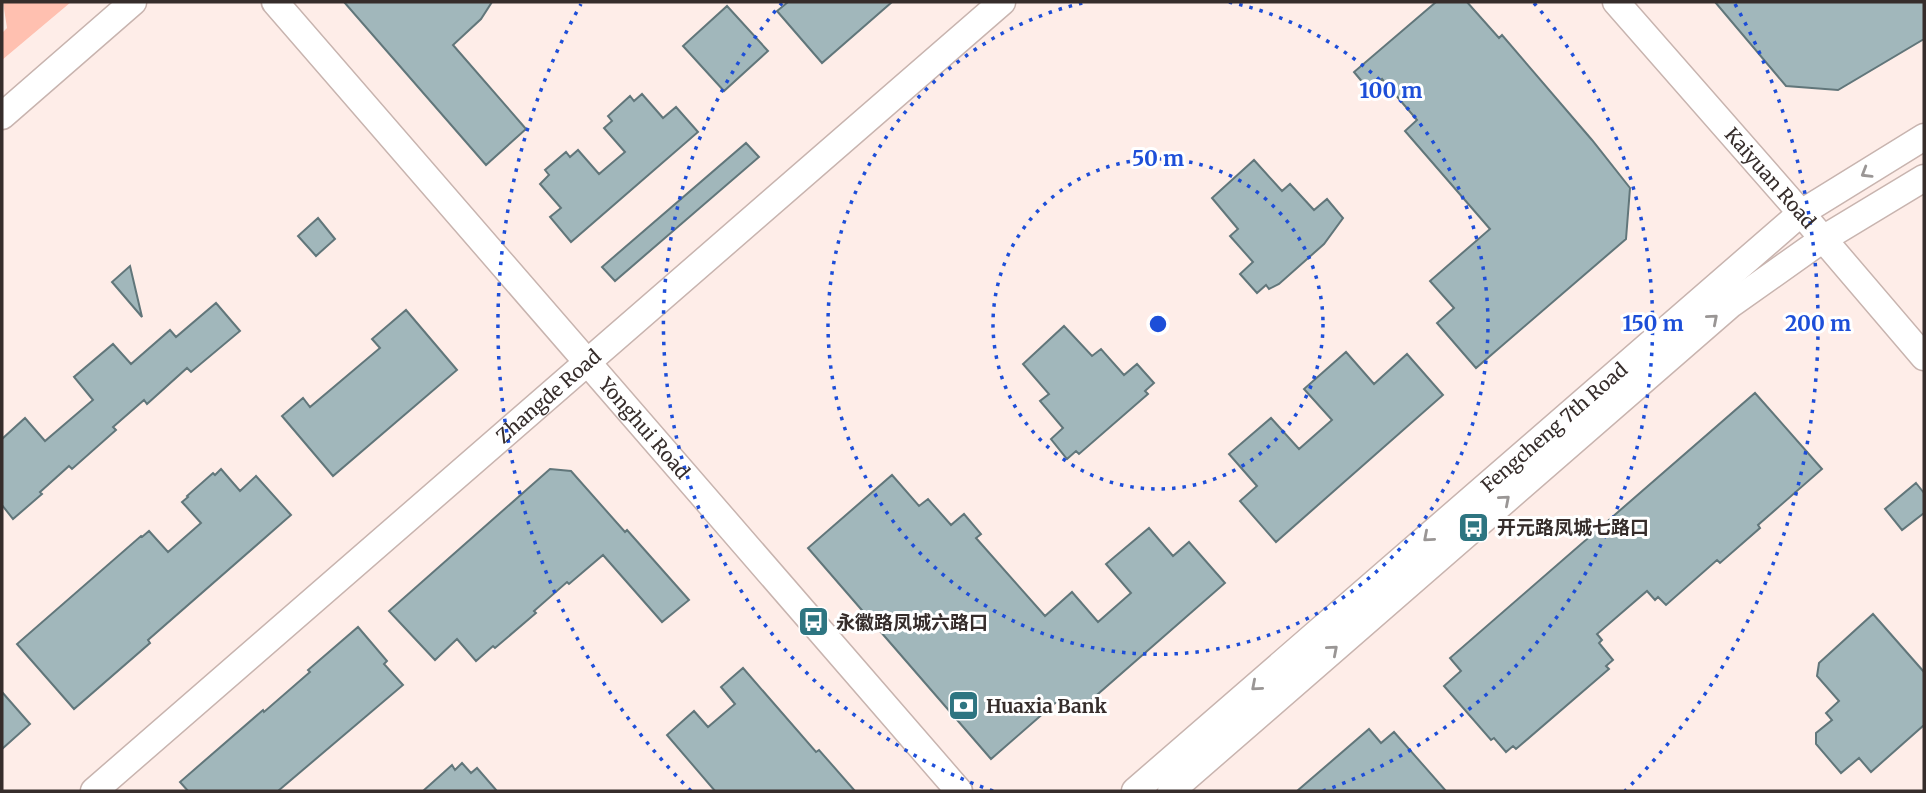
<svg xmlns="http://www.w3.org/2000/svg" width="1926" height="793" viewBox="0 0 1926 793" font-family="Merriweather,'Noto Sans SC',serif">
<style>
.green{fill:#ffc0b0}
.building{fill:#a1b7bb;stroke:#61767a;stroke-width:2}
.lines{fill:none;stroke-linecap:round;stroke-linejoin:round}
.secondary-casing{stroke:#c8b4af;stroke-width:29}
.secondary{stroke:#fff;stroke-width:26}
.oneway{stroke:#9a9695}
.ring{fill:none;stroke:#1d4ed8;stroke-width:3.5;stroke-dasharray:3.5 7}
.labels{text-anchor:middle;stroke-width:6;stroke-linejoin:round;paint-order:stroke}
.street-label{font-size:19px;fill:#362d2b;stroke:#fff}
.poi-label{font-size:19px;font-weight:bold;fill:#362d2b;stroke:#fff;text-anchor:start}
.centre{fill:#1d4ed8;stroke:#fff;stroke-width:3.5}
.ring-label{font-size:21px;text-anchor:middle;font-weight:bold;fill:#1d4ed8;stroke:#fff;stroke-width:6;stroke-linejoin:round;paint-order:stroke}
</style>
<rect width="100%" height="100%" fill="#feede8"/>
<!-- green -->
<path class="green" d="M3,2H71L2,60V33L7,28Z"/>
<!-- building -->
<path class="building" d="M344,2H492L481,19L453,45L526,129L486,165Z
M788,2H892L822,63L777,11Z
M1436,2H1467L1499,38L1502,35L1592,140L1630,188L1626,239L1476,368L1437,323L1454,308L1430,281L1490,229L1405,131L1417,120L1382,79L1369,90L1354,72Z
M1715,2H1924V39L1838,90L1786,86Z
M727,6L768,51L724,91L683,46Z
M642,94L663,118L676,107L698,132L571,242L550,217L561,208L540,184L549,175L545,170L566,152L570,157L578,150L599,174L625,152L604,128L612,121L608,116L630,96L634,101Z
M746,143L759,157L615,281L602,267Z
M1254,160L1282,191L1290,184L1314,210L1327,199L1343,218L1324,244L1279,284L1269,289L1266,285L1257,293L1240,274L1253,262L1230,236L1238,229L1212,198Z
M318,218L335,239L316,256L298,236Z
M130,266L142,317L112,282Z
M216,303L240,331L191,372L187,368L147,404L144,400L113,427L116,430L72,469L69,466L40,492L42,494L13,519L2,505V439L25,418L45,441L93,400L74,377L113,344L131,364L170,330L176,337Z
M406,310L457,370L333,476L282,416L303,398L310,407L380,348L372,339Z
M1064,326L1092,356L1101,349L1124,375L1137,364L1154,383L1145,391L1148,394L1079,454L1076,451L1067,459L1051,439L1063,428L1040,401L1049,394L1023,364Z
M1346,352L1374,384L1407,354L1443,395L1276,542L1240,501L1257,486L1229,454L1271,418L1299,449L1332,420L1304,389Z
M1755,393L1822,469L1758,525L1760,528L1720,563L1717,560L1666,605L1658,597L1655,600L1647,591L1597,634L1602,640L1599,643L1613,660L1606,666L1609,669L1516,749L1513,746L1506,752L1494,738L1491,740L1444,686L1461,671L1450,658Z
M221,469L240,491L256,476L291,515L148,640L150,643L74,709L17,644L141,536L142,537L149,531L168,552L201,523L182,502L188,497L187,496L213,473L215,475Z
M550,469L571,471L625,532L627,530L689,600L662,622L603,555L569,584L567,582L534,611L536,613L495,648L493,646L476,661L457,639L435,660L389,611Z
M892,475L919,506L928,499L951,525L964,514L981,534L976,538L1045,616L1072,592L1098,622L1131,593L1106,564L1149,528L1173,556L1189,542L1225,583L1075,714L1061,698L991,759L808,548Z
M1916,483L1924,493V513L1902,530L1885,509Z
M1873,614L1924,672V725L1871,772L1859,758L1841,773L1816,744V733L1832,720L1826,713L1839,701L1817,676L1819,663Z
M358,627L387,661L384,664L403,685L278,791H188L180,782L263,710L264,712L310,672L308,670Z
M743,668L816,752L819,750L855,791H715L667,735L694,711L708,727L735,704L721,687Z
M2,692L30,724L2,749Z
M1369,729L1381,743L1394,732L1446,791H1297Z
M462,763L471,773L477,768L497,791H423L452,765L455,770Z"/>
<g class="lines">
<defs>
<g id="secondary">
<path id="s1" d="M275,2L959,791"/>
<path id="s2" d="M1616,2L1801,213L1924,357"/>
<path d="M2,116L133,2"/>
<path id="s3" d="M94,791L1002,2"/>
<path id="s4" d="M1135,791L1801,213L1924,137"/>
<path d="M1171,791L1730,305L1823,239L1924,178"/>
</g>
</defs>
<!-- secondary casing -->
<use href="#secondary" class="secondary-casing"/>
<!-- secondary -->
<use href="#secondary" class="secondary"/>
</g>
<!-- one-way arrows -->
<defs><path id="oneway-chevron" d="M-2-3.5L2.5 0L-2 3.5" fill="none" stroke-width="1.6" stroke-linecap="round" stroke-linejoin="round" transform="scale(1.75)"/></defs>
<g class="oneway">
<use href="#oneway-chevron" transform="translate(1866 173) rotate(149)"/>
<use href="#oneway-chevron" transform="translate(1713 319) rotate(-41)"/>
<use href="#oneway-chevron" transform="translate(1505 500) rotate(-41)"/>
<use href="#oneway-chevron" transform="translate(1428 537) rotate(139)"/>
<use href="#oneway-chevron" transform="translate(1333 650) rotate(-41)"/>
<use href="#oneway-chevron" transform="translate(1256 686) rotate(139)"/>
</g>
<!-- distance rings -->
<g class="ring">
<circle cx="1158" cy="324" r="165"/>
<path d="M1229 2A330 330 0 1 1 1087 2"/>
<path d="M993 791A495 495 0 0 1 782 3M1534 3A495 495 0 0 1 1323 791"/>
<path d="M691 791A660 660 0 0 1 581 4M1735 4A660 660 0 0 1 1625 791"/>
</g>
<!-- icons -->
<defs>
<symbol id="bus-square" viewBox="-11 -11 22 22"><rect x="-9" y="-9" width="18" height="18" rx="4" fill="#2e7581" stroke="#fff"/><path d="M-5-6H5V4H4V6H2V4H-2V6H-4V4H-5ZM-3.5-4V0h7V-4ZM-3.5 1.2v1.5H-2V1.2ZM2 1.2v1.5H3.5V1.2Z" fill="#fff"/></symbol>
<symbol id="bank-square" viewBox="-11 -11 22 22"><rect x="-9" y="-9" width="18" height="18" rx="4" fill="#2e7581" stroke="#fff"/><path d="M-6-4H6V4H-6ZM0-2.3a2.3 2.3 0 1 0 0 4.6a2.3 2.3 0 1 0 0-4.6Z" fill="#fff"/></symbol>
</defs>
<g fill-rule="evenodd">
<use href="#bus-square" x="1456" y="510" width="35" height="35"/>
<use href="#bus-square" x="796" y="604" width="35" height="35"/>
<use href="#bank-square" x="946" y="688" width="35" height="35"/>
</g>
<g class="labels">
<!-- street labels -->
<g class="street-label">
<text dy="7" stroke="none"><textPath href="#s2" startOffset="234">Kaiyuan Road</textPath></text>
<text dy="7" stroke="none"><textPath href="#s3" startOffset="602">Zhangde Road</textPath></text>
<text dy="7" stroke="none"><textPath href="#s4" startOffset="555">Fengcheng 7th Road</textPath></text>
<text dy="7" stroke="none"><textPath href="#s1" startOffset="564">Yonghui Road</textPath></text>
</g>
<!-- poi labels -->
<g class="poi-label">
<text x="1497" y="534">开元路凤城七路口</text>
<text x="836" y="629">永徽路凤城六路口</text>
<text x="986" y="713">Huaxia Bank</text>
</g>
</g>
<circle cx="1158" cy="324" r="10" class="centre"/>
<g class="ring-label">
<text x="1391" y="98">100 m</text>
<text x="1158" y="166">50 m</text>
<text x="1653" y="331">150 m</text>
<text x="1818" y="331">200 m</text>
</g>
<!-- border -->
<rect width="1926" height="793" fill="none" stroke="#362d2b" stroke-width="7"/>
</svg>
